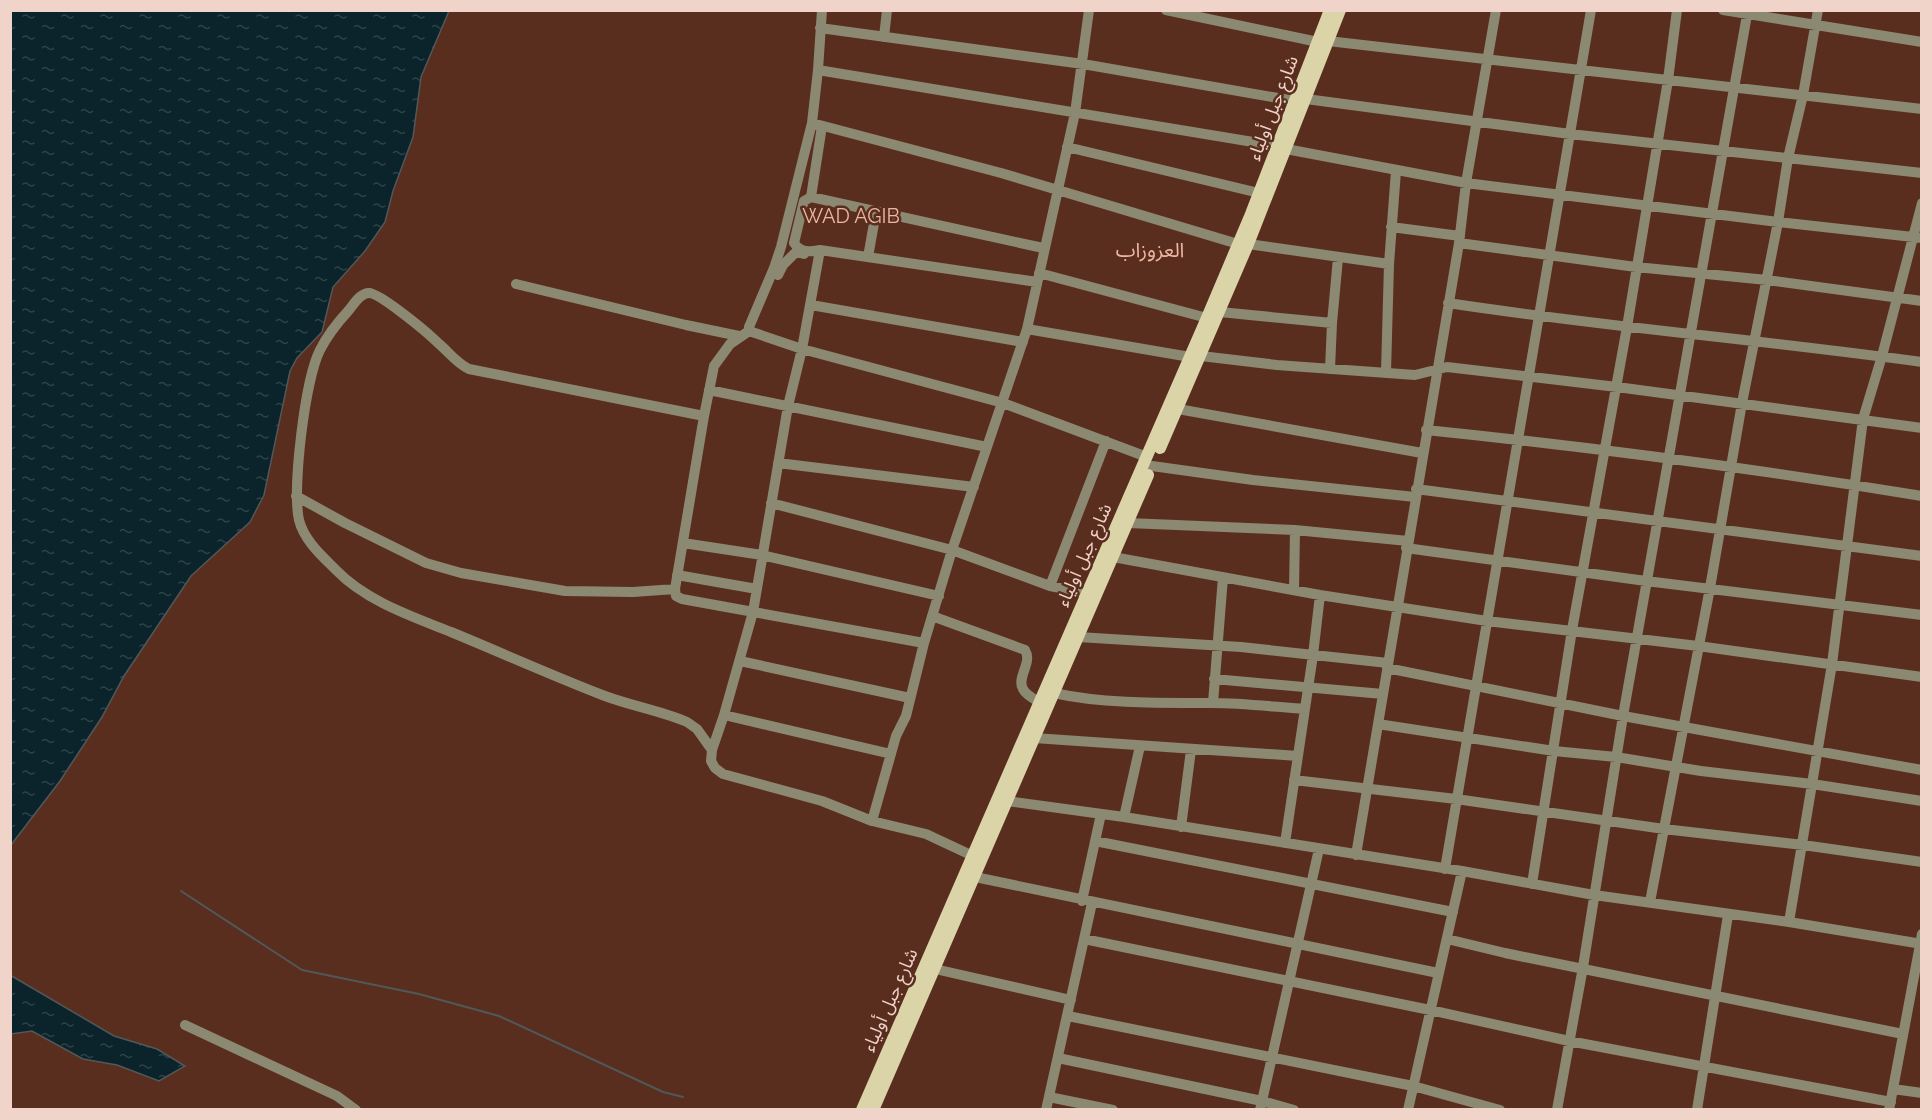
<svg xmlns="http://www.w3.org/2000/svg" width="1932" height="1120" viewBox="0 0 1932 1120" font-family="Raleway,'Noto Sans Arabic',sans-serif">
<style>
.water{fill:url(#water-ripples);stroke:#50585a;stroke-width:1.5}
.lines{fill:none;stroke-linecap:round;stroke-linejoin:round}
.stream{stroke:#50585a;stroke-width:2}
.minor{stroke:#8c8973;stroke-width:10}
.major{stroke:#dbd4a8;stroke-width:12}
.labels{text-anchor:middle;stroke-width:5;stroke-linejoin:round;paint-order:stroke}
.street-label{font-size:18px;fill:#f0d3c9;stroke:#5a2e1e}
.neighbourhood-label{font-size:20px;fill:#edb6a3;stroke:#5a2e1e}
</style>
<defs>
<pattern id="water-ripples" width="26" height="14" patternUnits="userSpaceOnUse" patternTransform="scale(1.5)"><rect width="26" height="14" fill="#0b232a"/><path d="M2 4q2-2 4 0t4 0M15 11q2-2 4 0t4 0" fill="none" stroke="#2f4248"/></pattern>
</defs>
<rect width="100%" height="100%" fill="#5a2e1e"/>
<!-- water -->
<path class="water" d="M11,10L449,11L421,77L413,137L393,191L385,222L365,251L333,287L322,332L297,358L290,371L264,495L250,522L191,576L124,676L102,717L60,781L11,845Z
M10,975L114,1036L157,1049L185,1066L159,1081L117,1065L83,1059L32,1031L11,1034Z"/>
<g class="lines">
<!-- stream -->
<path class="stream" d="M181,891L302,970L419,994L499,1016L663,1092L683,1097"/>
<!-- minor -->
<path class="minor" d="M822,10L818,70L812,123L781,247L774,268L749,327V331L802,349L1003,403L1147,457
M1166,10L1318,42
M1723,10L1922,42
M820,28L1083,64L1295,101
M884,37L887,10
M1328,41L1922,109
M818,70L1277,146
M1306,99L1570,134L1922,173
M812,123L1001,173L1238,244
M822,126L811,197L804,201L794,243C801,253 810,252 820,250L1037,282
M1067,147L1259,193
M1286,149L1466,183L1778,222L1922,238
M811,197L1043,248
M1391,227L1460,236
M1459,243L1636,267L1767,280L1922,301
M1248,244L1389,264
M820,250L802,349L788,406L753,612L724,715L712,750L711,761L715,768L723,774L822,801L872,821L926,834L973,856
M868,257L876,212
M1039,273L1207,318
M778,275L783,265L796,252L804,254
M516,284L686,325L739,336
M1448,303C1605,327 1764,340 1922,362
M811,305L1023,342
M1220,312L1332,323
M1027,329L1190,357
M749,331L730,344L714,366L704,416L675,589L676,596L682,599L924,643
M1201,356L1277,365L1415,375L1447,367L1617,387L1922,428
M1330,369L1332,323L1338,258
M1386,372L1389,264L1396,171
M709,390L987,447
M1178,409L1422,453
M704,416L469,369C456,363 448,351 438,343C428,333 380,293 369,293C360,293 354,304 349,310C338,322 327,336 320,350C305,379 292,489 299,520C304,540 321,555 336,570C366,601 411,616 451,632C502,653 553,676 605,696C632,706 661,711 687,722L697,729L712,750
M1426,430C1592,447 1757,469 1922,496
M778,463L974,487
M1152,466L1253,480L1415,497
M1416,489L1922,556
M296,496L345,523L426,563L461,573L565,591L633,592L675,589
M771,503L952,550L1050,586L1086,593
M1128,523L1295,530L1408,541
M683,543L762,555L939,596
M1406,548L1646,581L1922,615
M1113,557L1320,595L1487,621L1698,646L1922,677
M677,575L757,589
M1050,586L1106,441
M1294,590L1295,530
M932,616L1025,650C1033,663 1016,677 1023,689C1026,695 1034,699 1039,702
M1078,637L1241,647L1388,663
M740,661L910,698
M1387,668L1623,716L1922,770
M1214,679L1383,694
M1054,693C1103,704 1161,703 1212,703C1243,703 1274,707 1305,709
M1213,703L1223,577
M724,715L891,754
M1378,724L1554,751L1616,757L1701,771L1812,784L1922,801
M1034,738L1298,756
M1294,780L1456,799L1664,829L1803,845L1922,862
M1007,801L1124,817L1462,871L1594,895L1789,922L1922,944
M1124,817L1140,746
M872,821L896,736L906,716L924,643L952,550L1027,329L1075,113L1089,10
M1181,827L1191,750
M1095,841L1453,912
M1285,843L1313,655L1320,595
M1356,855L1459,243L1466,183L1496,10
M1445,869L1591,10
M975,877L1438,973
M1532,884L1572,630L1627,327L1668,80L1677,10
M1082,901L1101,814
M1650,902L1710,588L1742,403L1778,222L1788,158L1803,95L1818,10
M1789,922L1832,664L1863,419L1882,356L1922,203
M1084,939L1430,1010L1569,1041L1891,1102
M1447,939L1505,953L1903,1034
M935,969L1071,1000
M1068,1016L1413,1086L1500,1110
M185,1025L337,1096L356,1110
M1058,1058L1262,1101L1294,1110
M1893,1089L1922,1093
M1049,1097L1113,1110
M1046,1110L1092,903
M1260,1110L1319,849
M1408,1110L1462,871
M1557,1110L1583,967L1623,716L1747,15
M1697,1110L1728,915
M1889,1110L1922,934"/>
<!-- major -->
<path class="major" d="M1160,448L1248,244L1340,10
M862,1110L1207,318L1251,214L1330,10
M873,1110L1148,475"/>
</g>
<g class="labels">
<!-- street labels -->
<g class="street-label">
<text transform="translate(1273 108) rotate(-69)" y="6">شارع جبل أولياء</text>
<text transform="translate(1084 555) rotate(-66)" y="6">شارع جبل أولياء</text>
<text transform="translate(890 1000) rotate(-66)" y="6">شارع جبل أولياء</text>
</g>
<!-- neighbourhood labels -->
<g class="neighbourhood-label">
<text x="851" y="223">WAD AGIB</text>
<text x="1150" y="257">العزوزاب</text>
</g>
</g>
<!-- border -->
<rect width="1932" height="1120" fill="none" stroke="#f0d3c9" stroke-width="24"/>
</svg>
